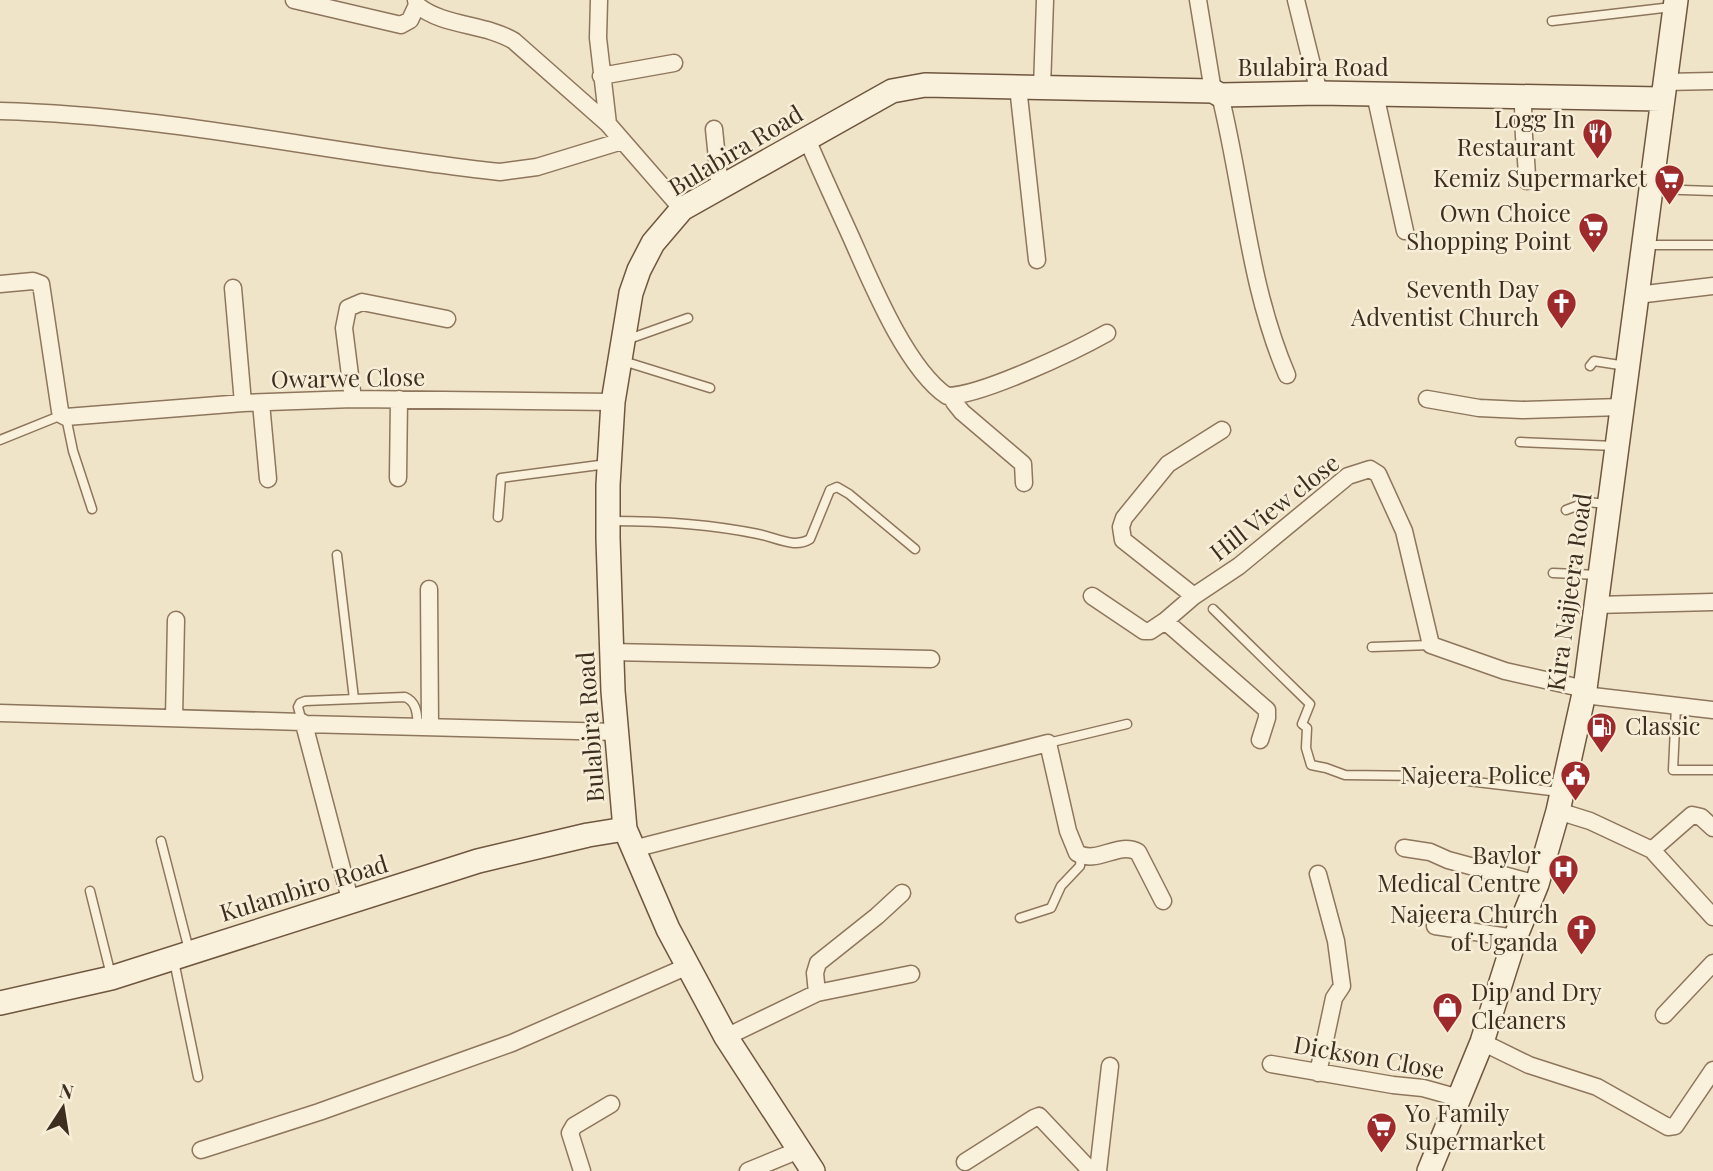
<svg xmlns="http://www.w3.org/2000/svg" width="1713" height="1171" viewBox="0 0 1713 1171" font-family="'Playfair Display',serif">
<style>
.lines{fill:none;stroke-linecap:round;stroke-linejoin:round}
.lane-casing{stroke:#8d765c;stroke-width:11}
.street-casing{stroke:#8d765c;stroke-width:19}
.secondary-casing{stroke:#6f573f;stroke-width:26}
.lane{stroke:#faf1dc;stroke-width:8}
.street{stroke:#faf1dc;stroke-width:16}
.secondary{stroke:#faf1dc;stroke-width:23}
.labels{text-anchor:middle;stroke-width:5;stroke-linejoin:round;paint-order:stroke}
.street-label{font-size:24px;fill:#3d2e20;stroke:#f7eed8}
.poi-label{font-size:24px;fill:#3d2e20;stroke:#f7eed8;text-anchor:end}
</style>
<rect width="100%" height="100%" fill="#f0e4c8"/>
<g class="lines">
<defs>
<path id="lane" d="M1552,21L1672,7
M1653,189L1713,191
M1646,245H1713
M626,340L688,318
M623,361L710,388
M1590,366L1594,361L1626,366
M66,417L73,451L92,509
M0,440L62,415
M1520,442L1615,446
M1566,510L1587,502L1607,504
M498,517L501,478L607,464
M611,521C661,521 709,524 758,534C775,537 794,549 810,539L830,490L837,487L849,494L915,549
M337,555L354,699
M1553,573L1599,575
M1213,609L1310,704L1302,724L1307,728L1306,748L1311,765L1326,768L1345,775L1426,776L1559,792
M1372,647L1431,645
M1676,706L1673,770H1713
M302,722L298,707L300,703L305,701L405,697C417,702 417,714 418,726
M1048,743L1127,724
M161,841L189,950
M90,891L111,975
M1020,918L1051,908L1061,886L1080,866L1081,855
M174,961L198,1077"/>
<path id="street" d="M294,0L401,25L410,20L417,5
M416,0L417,5C444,27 484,23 514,41L608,124
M599,0L598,38L608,124L682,209
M1198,0L1213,91
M1296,0L1319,93
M601,76L674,63
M1665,82L1713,81
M1018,87L1037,260
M1042,88L1045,0
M1375,94L1405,231
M1220,95C1243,188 1249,287 1287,375
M1522,96C1524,110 1523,122 1524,136C1525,151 1527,165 1527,181
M0,111C168,115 333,154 500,172L537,167L622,141
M714,129L720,188
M807,139C821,172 836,204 851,237C871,282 906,368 947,396C981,396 1075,351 1107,333
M0,284L33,281L41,284L60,411L62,415L66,417L243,403L353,399L613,402
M233,288L243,403
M1637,295L1713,286
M954,396V402L962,412L1023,464L1024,483
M353,399L344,328L348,308L362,302L447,319
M1427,399L1479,408L1522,410L1621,407
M261,403L268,479
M398,478L399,399
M429,589L430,726
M1092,596L1144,631H1150L1165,621L1267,710V718L1260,740
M1194,596L1123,540L1121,527L1124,518L1168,464L1222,430
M1595,605L1713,602
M1165,621L1194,596L1239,566L1348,476L1370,469L1378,474L1404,531L1431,645L1505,671L1585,689
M611,652L931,659
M1584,695L1713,710
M0,713L302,722L304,724L617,732
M174,718L176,620
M304,724L351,903
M1558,811L1590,821L1652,850L1713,917
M1404,848L1430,852L1448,860L1537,884
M633,849L1048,743L1068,831L1077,853C1097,865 1118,841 1138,852L1163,901
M1652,850L1692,815L1701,817L1713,828
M1435,926L1515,938
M817,993L815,973L818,963L877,916L902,893
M1664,1015L1713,963
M726,1037L817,993L911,974
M1482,1042L1529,1065L1597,1087L1668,1127L1675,1126L1713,1070
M1271,1064L1393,1085L1423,1088L1459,1098
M1318,1073L1334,998L1342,986L1336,941L1318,874
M201,1150L319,1112L512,1043L688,966
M965,1162L1034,1118L1039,1116L1091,1171
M582,1171L570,1133L574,1126L611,1104
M748,1171L799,1150
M1098,1171L1110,1066"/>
<path id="secondary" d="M0,1003L111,978L478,861L588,835L625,829
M813,1171L726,1037L668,929L625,829L613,691L608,538V485L613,402L631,293L639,270L653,243L682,209L892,91L925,85L1213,91L1220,95L1319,93L1661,99
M1429,1171L1482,1042L1515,938L1537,884L1558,811L1585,689L1676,0"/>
</defs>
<!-- lane casing -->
<use href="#lane" class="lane-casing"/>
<!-- street casing -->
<use href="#street" class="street-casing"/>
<!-- secondary casing -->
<use href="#secondary" class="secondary-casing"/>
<!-- lane -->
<use href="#lane" class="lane"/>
<!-- street -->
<use href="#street" class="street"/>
<!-- secondary -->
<use href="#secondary" class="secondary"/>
</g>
<!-- icons -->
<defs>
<symbol id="restaurant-pin" viewBox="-11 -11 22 30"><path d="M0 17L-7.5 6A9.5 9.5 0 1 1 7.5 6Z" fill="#9e2a2b" stroke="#f7eed8"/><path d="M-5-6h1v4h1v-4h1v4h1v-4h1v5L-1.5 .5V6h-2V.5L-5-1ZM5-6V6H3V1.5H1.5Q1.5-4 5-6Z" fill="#fff"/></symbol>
<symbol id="supermarket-pin" viewBox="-11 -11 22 30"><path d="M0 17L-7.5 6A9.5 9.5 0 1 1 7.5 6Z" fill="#9e2a2b" stroke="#f7eed8"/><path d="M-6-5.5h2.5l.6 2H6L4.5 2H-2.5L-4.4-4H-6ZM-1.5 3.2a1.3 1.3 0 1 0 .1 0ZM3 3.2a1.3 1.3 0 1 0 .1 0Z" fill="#fff"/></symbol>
<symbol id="church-pin" viewBox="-11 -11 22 30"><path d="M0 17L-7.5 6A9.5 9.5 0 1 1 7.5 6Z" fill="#9e2a2b" stroke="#f7eed8"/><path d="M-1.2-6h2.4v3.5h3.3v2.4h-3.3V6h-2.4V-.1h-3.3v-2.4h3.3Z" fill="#fff"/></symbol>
<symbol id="fuel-pin" viewBox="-11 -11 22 30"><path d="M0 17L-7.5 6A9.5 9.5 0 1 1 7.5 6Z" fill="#9e2a2b" stroke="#f7eed8"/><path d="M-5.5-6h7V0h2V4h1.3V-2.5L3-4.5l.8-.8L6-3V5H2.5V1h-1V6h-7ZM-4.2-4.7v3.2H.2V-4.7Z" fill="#fff"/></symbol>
<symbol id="civic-pin" viewBox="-11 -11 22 30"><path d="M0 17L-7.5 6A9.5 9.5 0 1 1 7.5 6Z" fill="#9e2a2b" stroke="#f7eed8"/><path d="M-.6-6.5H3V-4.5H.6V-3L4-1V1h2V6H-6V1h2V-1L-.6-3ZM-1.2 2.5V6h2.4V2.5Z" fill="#fff"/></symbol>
<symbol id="hospital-pin" viewBox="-11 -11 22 30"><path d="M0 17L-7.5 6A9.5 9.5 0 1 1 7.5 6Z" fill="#9e2a2b" stroke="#f7eed8"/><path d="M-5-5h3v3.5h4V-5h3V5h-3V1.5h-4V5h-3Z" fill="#fff"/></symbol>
<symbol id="shop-pin" viewBox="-11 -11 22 30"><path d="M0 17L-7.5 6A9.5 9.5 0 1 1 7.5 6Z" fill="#9e2a2b" stroke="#f7eed8"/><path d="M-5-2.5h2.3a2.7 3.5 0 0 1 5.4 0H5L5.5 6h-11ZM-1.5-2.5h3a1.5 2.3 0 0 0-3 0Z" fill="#fff"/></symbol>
</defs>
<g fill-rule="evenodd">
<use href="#restaurant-pin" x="1580" y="116" width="35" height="47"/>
<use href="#supermarket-pin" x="1652" y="162" width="35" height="47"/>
<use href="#supermarket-pin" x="1576" y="210" width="35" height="47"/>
<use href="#church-pin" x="1544" y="286" width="35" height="47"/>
<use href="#fuel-pin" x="1584" y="710" width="35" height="47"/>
<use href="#civic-pin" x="1558" y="758" width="35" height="47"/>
<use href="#hospital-pin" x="1546" y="852" width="35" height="47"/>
<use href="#church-pin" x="1564" y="912" width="35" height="47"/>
<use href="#shop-pin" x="1430" y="990" width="35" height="47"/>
<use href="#supermarket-pin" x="1364" y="1110" width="35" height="47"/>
</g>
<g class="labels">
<!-- street labels -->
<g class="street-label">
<text x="1313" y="76">Bulabira Road</text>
<text transform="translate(736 151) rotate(-31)" y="8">Bulabira Road</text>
<text transform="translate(348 379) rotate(-1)" y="8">Owarwe Close</text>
<text transform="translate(1275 508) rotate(-38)" y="8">Hill View close</text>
<text transform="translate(1570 592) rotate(-82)" y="8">Kira Najjeera Road</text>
<text transform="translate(591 727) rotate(-94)" y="8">Bulabira Road</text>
<text transform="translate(304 889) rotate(-17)" y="8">Kulambiro Road</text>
<text transform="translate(1369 1058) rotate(10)" y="8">Dickson Close</text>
</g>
<!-- poi labels -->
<g class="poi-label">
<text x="1575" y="128">Logg In<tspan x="1575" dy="28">Restaurant</tspan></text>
<text x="1647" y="187">Kemiz Supermarket</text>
<text x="1571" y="222">Own Choice<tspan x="1571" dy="28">Shopping Point</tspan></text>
<text x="1539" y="298">Seventh Day<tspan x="1539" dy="28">Adventist Church</tspan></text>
<text x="1625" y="735" text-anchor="start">Classic</text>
<text x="1552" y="784">Najeera Police</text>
<text x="1541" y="864">Baylor<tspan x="1541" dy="28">Medical Centre</tspan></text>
<text x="1558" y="923">Najeera Church<tspan x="1558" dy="28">of Uganda</tspan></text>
<text x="1471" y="1001" text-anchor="start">Dip and Dry<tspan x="1471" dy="28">Cleaners</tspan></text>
<text x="1405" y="1122" text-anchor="start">Yo Family<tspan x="1405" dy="28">Supermarket</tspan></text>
</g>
</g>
<!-- north arrow -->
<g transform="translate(63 1108) rotate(12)" stroke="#f7eed8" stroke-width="5" paint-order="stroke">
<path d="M0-5L12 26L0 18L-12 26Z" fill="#3d2e20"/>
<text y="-10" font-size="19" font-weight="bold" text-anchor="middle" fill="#3d2e20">N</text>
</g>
</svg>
